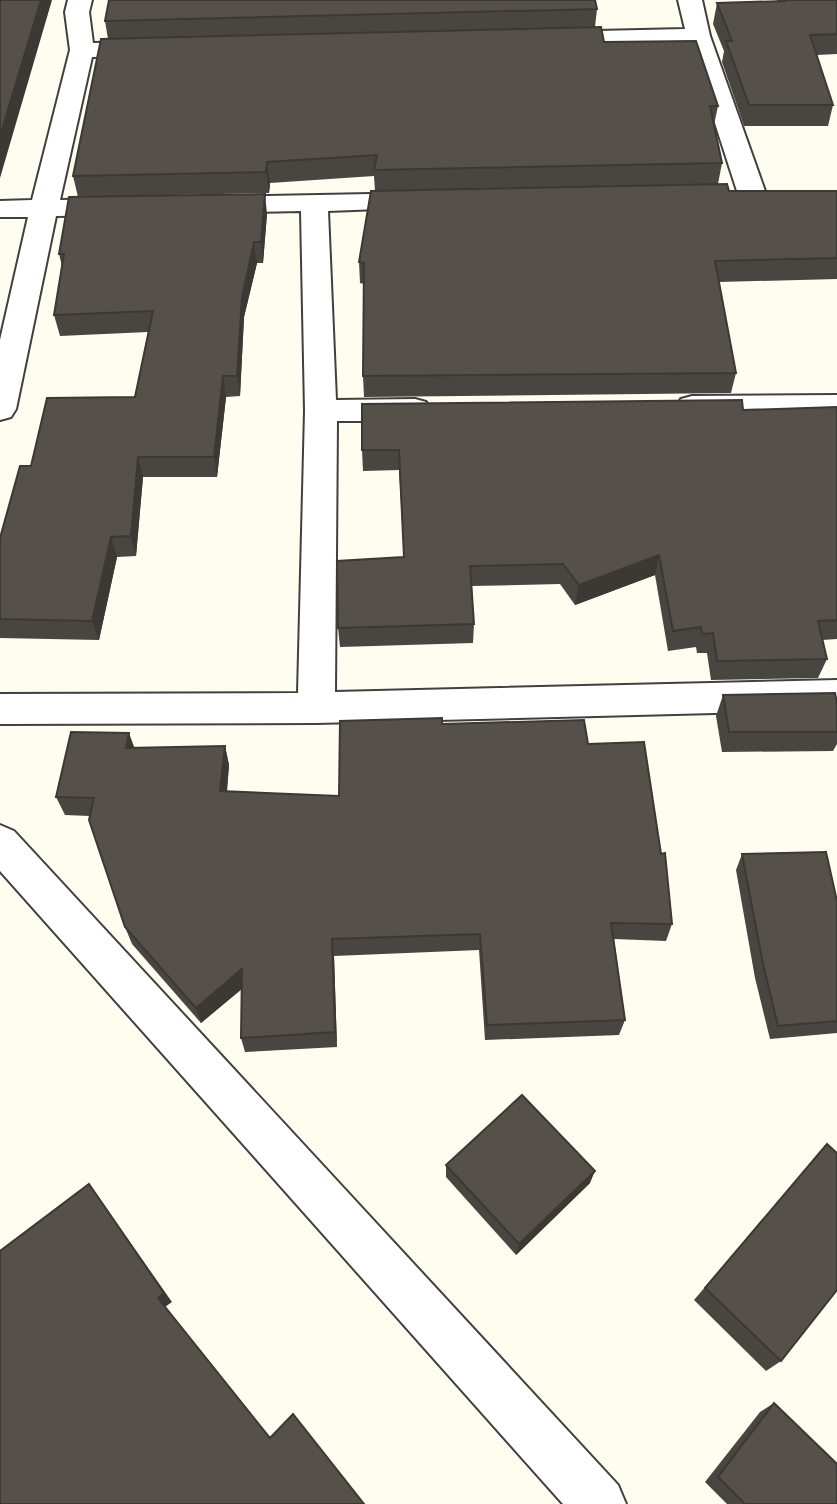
<svg xmlns="http://www.w3.org/2000/svg" width="837" height="1504" viewBox="0 0 837 1504" font-family="'Libre Baskerville',serif">
<style>
.lines{fill:none;stroke-linecap:round;stroke-linejoin:round}
.minor-casing{stroke:#404040;stroke-width:4}
.tertiary-casing{stroke:#404040;stroke-width:4}
.minor{fill:#fff;fill-rule:evenodd}
.tertiary{fill:#fff;fill-rule:evenodd}
.wall{fill:#494540}
.shaded-wall{fill:#3c3834}
.building{fill:#55504a;stroke:#3c3834;stroke-width:2}
</style>
<rect width="100%" height="100%" fill="#fefdef"/>
<g class="lines">
<defs>
<path id="minor" d="M68,0H92L89,12L93,43L150,42L158,44L162,49L158,54L150,56L92,57L60,200L118,199L128,201L132,207L128,213L118,215L56,216L16,409L11,417L0,420V340L28,217H0V201L32,200L70,50L65,12Z
M678,0H702L710,36L766,194L762,200L752,202L742,200L738,194L689,43L553,46L545,44L541,39L545,34L553,32L685,29Z
M422,193L432,195L436,201L432,207L328,211L336,400L415,399L426,402L431,410L426,418L415,421H337L335,692L837,680V710L316,723L0,724V694L298,693L305,411L301,211L213,213L203,211L199,205L203,199L213,197Z
M837,395V417L692,418L681,415L676,407L681,399L692,396Z"/>
<path id="tertiary" d="M0,825L14,831L618,1485L626,1504H563L0,871Z"/>
</defs>
<!-- minor casing -->
<use href="#minor" class="minor-casing"/>
<!-- tertiary casing -->
<use href="#tertiary" class="tertiary-casing"/>
<!-- minor -->
<use href="#minor" class="minor"/>
<!-- tertiary -->
<use href="#tertiary" class="tertiary"/>
</g>
<!-- wall -->
<path class="wall" d="M777,0H837V54L817,55L833,105L828,126H744L722,62L724,51L713,24L717,3L777,1Z
M597,9L595,27L604,42L718,106L714,125L722,163L718,184L729,191H837V279L719,282L736,373L731,393L364,397L363,376L364,284L360,283L359,262L375,191L374,176L270,183L269,193L78,197L73,176L108,39L105,21Z
M267,214L263,263H257L244,317L240,396L226,397L217,477H143L136,556L117,557L99,640L0,638V538L31,466L135,397L148,332L60,336L54,315L62,266L59,254Z
M837,407V639L822,640L827,659L818,678L711,680L707,653H697L696,647L668,651L655,575L575,605L560,584L472,586L474,624L473,643L340,647L338,628L404,558L399,470L363,471L362,450L743,410Z
M723,695L837,703V744L833,751L722,752L716,716Z
M442,724L588,744L672,924L666,941L614,939L625,1020L619,1035L485,1040L479,950L334,956L337,1047L245,1052L241,1038L242,989L201,1023L132,944L125,927L90,816L65,815L56,797L134,748L225,746L229,765L227,792L339,796Z
M742,854L837,901V1033L770,1039L755,978L736,870Z
M827,1144L781,1361L766,1371L694,1300Z
M446,1165L590,1183L516,1255L446,1177Z
M774,1403L837,1504H727L705,1482L760,1412Z"/>
<!-- shaded-wall -->
<path class="shaded-wall" d="M41,0H52L0,178V136Z
M267,162L270,183L269,193L266,172Z
M265,194L267,214L263,263L261,242Z
M254,242L257,263L244,317L240,396L237,376L242,297Z
M223,376L226,397L217,477L214,457Z
M138,457L143,477L136,556L131,536Z
M111,537L117,557L99,640L92,621Z
M659,555L655,575L575,605L579,585Z
M129,733L136,752L126,748Z
M225,746L229,765L225,810L220,791Z
M332,939L334,956L337,1047L335,1032Z
M242,969L246,985L201,1023L196,1008Z
M595,1171L590,1183L516,1255L519,1244Z
M89,1184L172,1302L165,1307L158,1298Z"/>
<!-- building -->
<path class="building" d="M0,0H41L0,136Z
M109,0H595L597,9L105,21Z
M785,0H837V34L810,35L833,105H749L726,41H732L717,3L785,1Z
M601,27L604,42L696,41L718,106H710L722,163L374,170L377,155L267,162L266,172L73,176L101,39Z
M727,184L729,191H837V258L715,261L736,373L363,376L364,263L359,262L371,191Z
M265,194L261,242H254L242,297L237,376H223L214,457H138L131,536L111,537L92,621L0,619V538L20,466H31L47,398L135,397L153,311L54,315L64,254H59L69,197Z
M742,400L743,410L837,407V620L818,621L827,659L717,661L713,633L702,634L701,627L673,631L659,555L579,585L563,564L470,566L474,624L338,628L337,561L404,557L399,450H362V404Z
M835,693L837,703V732H729L723,695Z
M442,718V724L584,720L588,744L644,742L661,854L665,853L672,924L611,923L625,1020L487,1025L480,934L332,939L335,1032L241,1038L242,969L196,1008L125,927L89,820L94,798L56,797L71,732L129,733L126,748L225,746L220,791L339,796L340,721Z
M826,852L837,901V1021L778,1026L763,964L742,854Z
M522,1095L595,1171L519,1244L446,1165Z
M827,1144L837,1153V1290L781,1361L705,1288Z
M89,1184L164,1293L158,1298L270,1438L293,1414L364,1504H0V1251Z
M774,1403L837,1464V1504H745L718,1477Z"/>
</svg>
